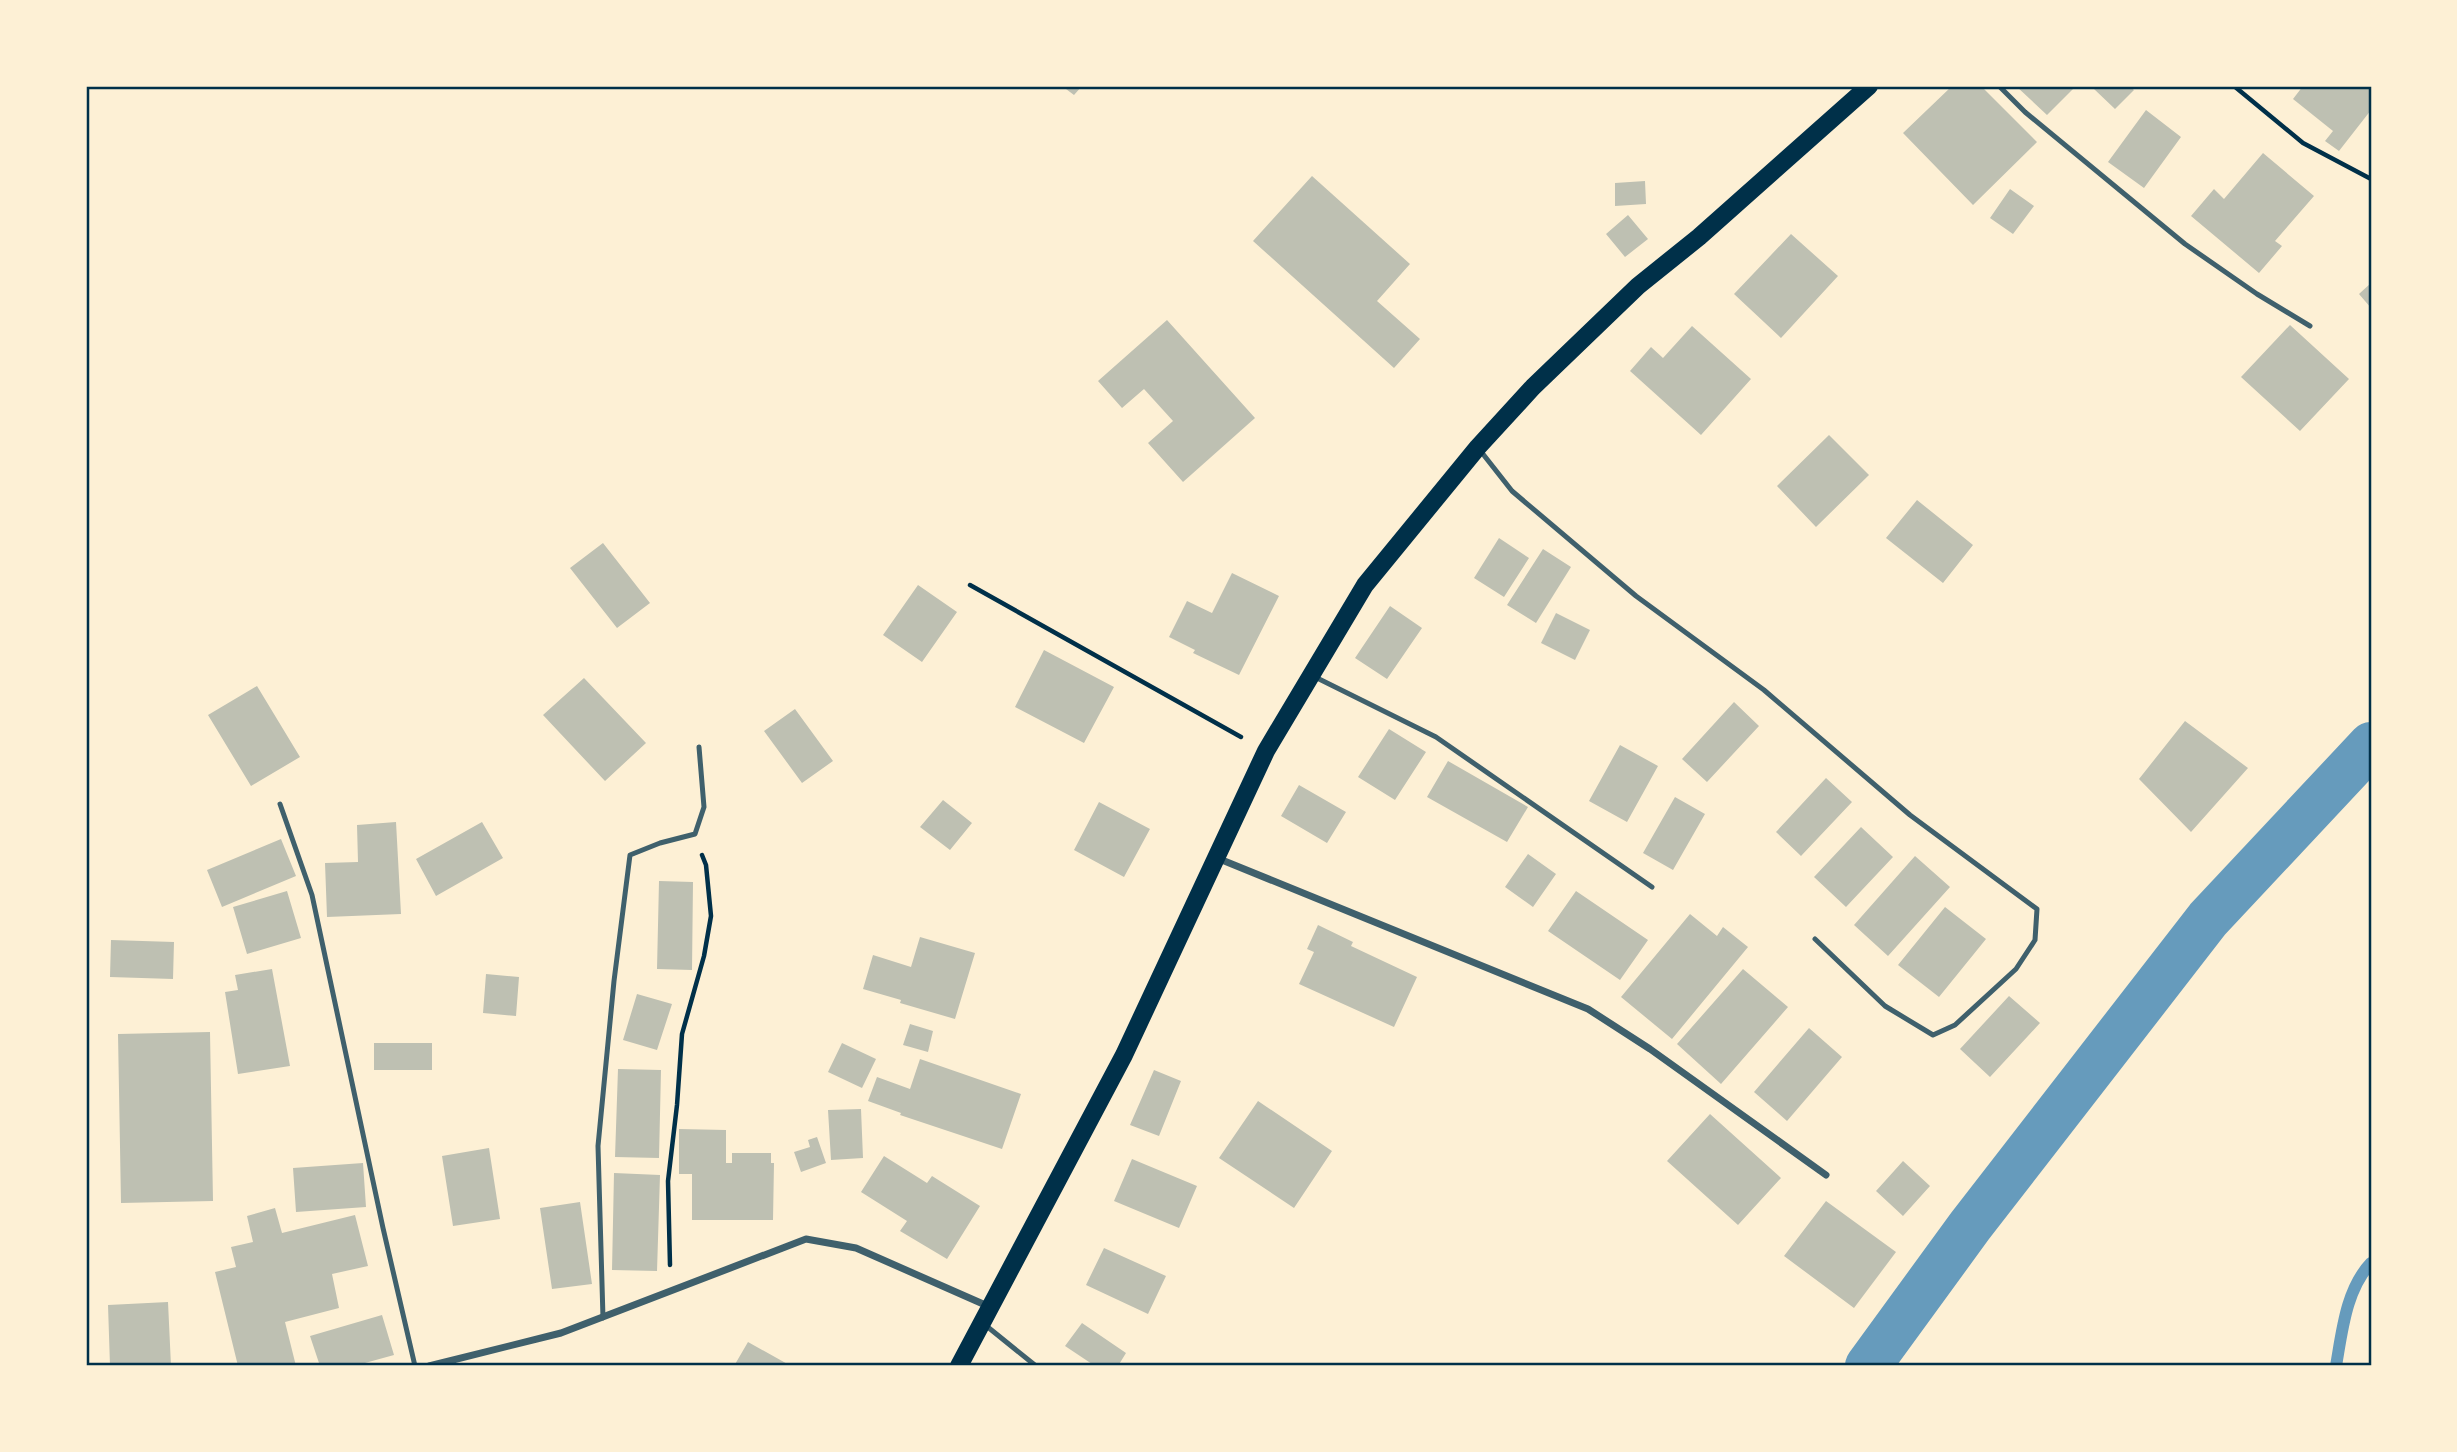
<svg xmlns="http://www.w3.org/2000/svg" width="2457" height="1452" viewBox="0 0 2457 1452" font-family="'Public Sans',sans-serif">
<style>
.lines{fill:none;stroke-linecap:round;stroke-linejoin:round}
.stream{stroke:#669bbc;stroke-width:12}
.canal{stroke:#669bbc;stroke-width:46}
.building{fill:#bec0b2}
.path{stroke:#003049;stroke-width:4.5}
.service{stroke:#3f606c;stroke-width:5}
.minor{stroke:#3f606c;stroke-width:7}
.primary{stroke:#003049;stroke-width:18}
.neatline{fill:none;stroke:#003049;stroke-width:2.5}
</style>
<rect width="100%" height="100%" fill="#fdf0d5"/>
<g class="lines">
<!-- stream -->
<path class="stream" d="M2336,1366C2342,1332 2346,1289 2371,1263"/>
<!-- canal -->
<path class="canal" d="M1868,1366L1970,1226L2208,919L2371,745"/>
</g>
<!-- building -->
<path class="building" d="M1062,86H1082L1074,95Z
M1952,86H1981L2037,142L1973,205L1903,133Z
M2016,86H2076L2047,115Z
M2097,86H2129L2134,90L2115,109L2094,89Z
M2303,86H2371V110L2339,151L2325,141L2333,131L2293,99Z
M2146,110L2181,137L2144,188L2108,162Z
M2263,153L2314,196L2275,241L2282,246L2259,273L2191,216L2214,189L2224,199Z
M1312,176L1410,264L1377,301L1420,339L1394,368L1253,241Z
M1645,181L1646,204L1615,206V183Z
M2010,189L2034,206L2013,234L1990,218Z
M1628,215L1648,239L1625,257L1606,234Z
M1791,234L1838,276L1781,338L1734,294Z
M2371,283V308L2359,294Z
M1167,320L1255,418L1183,482L1148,443L1173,421L1144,389L1122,408L1098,381Z
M2290,325L2349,379L2300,431L2241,377Z
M1692,326L1751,379L1701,435L1630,371L1651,347L1663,358Z
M1829,435L1869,475L1816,527L1777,486Z
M1917,500L1973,545L1943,583L1886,538Z
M1499,538L1529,558L1504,597L1474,578Z
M603,543L650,603L617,628L570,568Z
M1543,549L1571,567L1536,623L1507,605Z
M1232,573L1279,596L1239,675L1193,653L1195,650L1169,637L1187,601L1212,613Z
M918,585L957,612L922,662L883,635Z
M1390,606L1422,628L1387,679L1355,658Z
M1556,613L1590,630L1575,660L1541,643Z
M1044,650L1114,687L1084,743L1015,707Z
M584,678L646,743L605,781L543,715Z
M257,686L300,757L251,786L208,715Z
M1734,702L1759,726L1707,782L1682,759Z
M795,709L833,761L802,783L764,731Z
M2185,721L2248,768L2191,832L2139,779Z
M1389,729L1426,752L1395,800L1358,777Z
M1620,745L1658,766L1627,822L1589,801Z
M1448,761L1528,807L1507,842L1427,797Z
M1826,778L1852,802L1801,856L1776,832Z
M1299,785L1346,812L1327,843L1281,816Z
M1675,797L1705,814L1673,870L1643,853Z
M943,800L972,823L950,850L920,827Z
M1099,802L1150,829L1124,877L1074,850Z
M396,822L401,914L327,917L325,863L358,862L357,825Z
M482,822L503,858L436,896L416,859Z
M1861,827L1893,857L1846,907L1814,877Z
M281,839L296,876L222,907L207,870Z
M1528,854L1556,874L1533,907L1505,887Z
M1915,856L1950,887L1888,956L1854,925Z
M659,881L693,882L692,970L657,969Z
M287,891L301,938L247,954L233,907Z
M1576,891L1648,940L1620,980L1548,931Z
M1945,907L1986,939L1939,997L1898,965Z
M1690,914L1717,936L1723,927L1748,947L1672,1039L1621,997Z
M1318,925L1353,942L1351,946L1417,977L1394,1027L1299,984L1314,952L1307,949Z
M920,937L975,953L955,1019L900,1003L901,1000L863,989L873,955L911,967Z
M111,940L174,942L173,979L110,977Z
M272,969L290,1066L238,1074L225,992L238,990L235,975Z
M1743,969L1788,1007L1721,1084L1677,1044Z
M486,974L519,977L516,1016L483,1013Z
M637,994L672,1004L657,1050L623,1040Z
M2009,996L2040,1023L1990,1077L1960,1049Z
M910,1024L933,1031L928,1052L903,1045Z
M1809,1028L1842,1057L1787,1121L1754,1092Z
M210,1032L213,1201L121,1203L118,1034Z
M374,1043H432V1070H374Z
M842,1043L876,1059L862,1088L828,1072Z
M920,1059L1021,1094L1002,1149L900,1115L901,1113L868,1101L877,1077L910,1089Z
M618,1069L661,1070L659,1158L615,1157Z
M1154,1070L1181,1081L1159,1136L1130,1125Z
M1258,1101L1332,1151L1294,1208L1219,1158Z
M861,1109L863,1158L831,1160L828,1110Z
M1710,1114L1781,1178L1738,1225L1667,1161Z
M679,1129L726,1130V1163H732V1153H771V1163H774L773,1220H692V1174H679Z
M817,1137L826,1163L801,1172L794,1152L810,1147L808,1140Z
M489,1148L500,1219L453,1226L442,1156Z
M884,1156L927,1183L932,1176L980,1206L947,1259L900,1231L907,1221L861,1192Z
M1132,1159L1197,1186L1179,1228L1114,1201Z
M1903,1161L1930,1186L1903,1216L1876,1191Z
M363,1163L366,1207L296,1212L293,1168Z
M614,1173L660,1175L657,1271L612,1270Z
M1826,1201L1896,1252L1854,1308L1784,1256Z
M580,1202L592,1284L552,1289L540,1208Z
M275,1208L282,1233L355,1215L368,1266L332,1274L339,1308L285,1322L296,1366H238L215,1272L236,1267L231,1247L253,1242L247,1216Z
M1104,1248L1166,1276L1148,1314L1086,1285Z
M168,1302L171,1366H110L108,1305Z
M382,1315L394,1355L354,1366H320L310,1336Z
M1082,1323L1126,1353L1118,1366H1095L1065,1346Z
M748,1342L791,1366H734Z"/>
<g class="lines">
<!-- path -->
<path class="path" d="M2234,86L2303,143L2371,179
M970,585L1241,737
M670,1265L668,1181L677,1105L682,1034L704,956L711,916L706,865L702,855"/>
<!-- service -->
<path class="service" d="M1999,86L2025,112L2185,244L2257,294L2310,326
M1479,449L1512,491L1636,596L1764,690L1910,815L2037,909L2035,940L2016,969L1955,1025L1933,1035L1885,1006L1815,939
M1315,677L1436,737L1652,887
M280,804L312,895L383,1228L415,1366
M603,1318L598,1146L614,981L630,855L660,843L695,834L704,807L699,747
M984,1324L1036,1366"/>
<!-- minor -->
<path class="minor" d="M1217,858L1588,1009L1650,1049L1826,1175
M429,1366L561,1333L806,1239L856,1248L990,1307"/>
<!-- primary -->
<path class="primary" d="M959,1366L1124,1055L1266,751L1365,585L1478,447L1533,387L1638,286L1699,237L1869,86"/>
</g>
<!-- border -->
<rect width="2457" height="1452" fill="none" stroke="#fdf0d5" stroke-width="175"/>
<rect x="88" y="88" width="2282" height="1276" class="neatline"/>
</svg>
